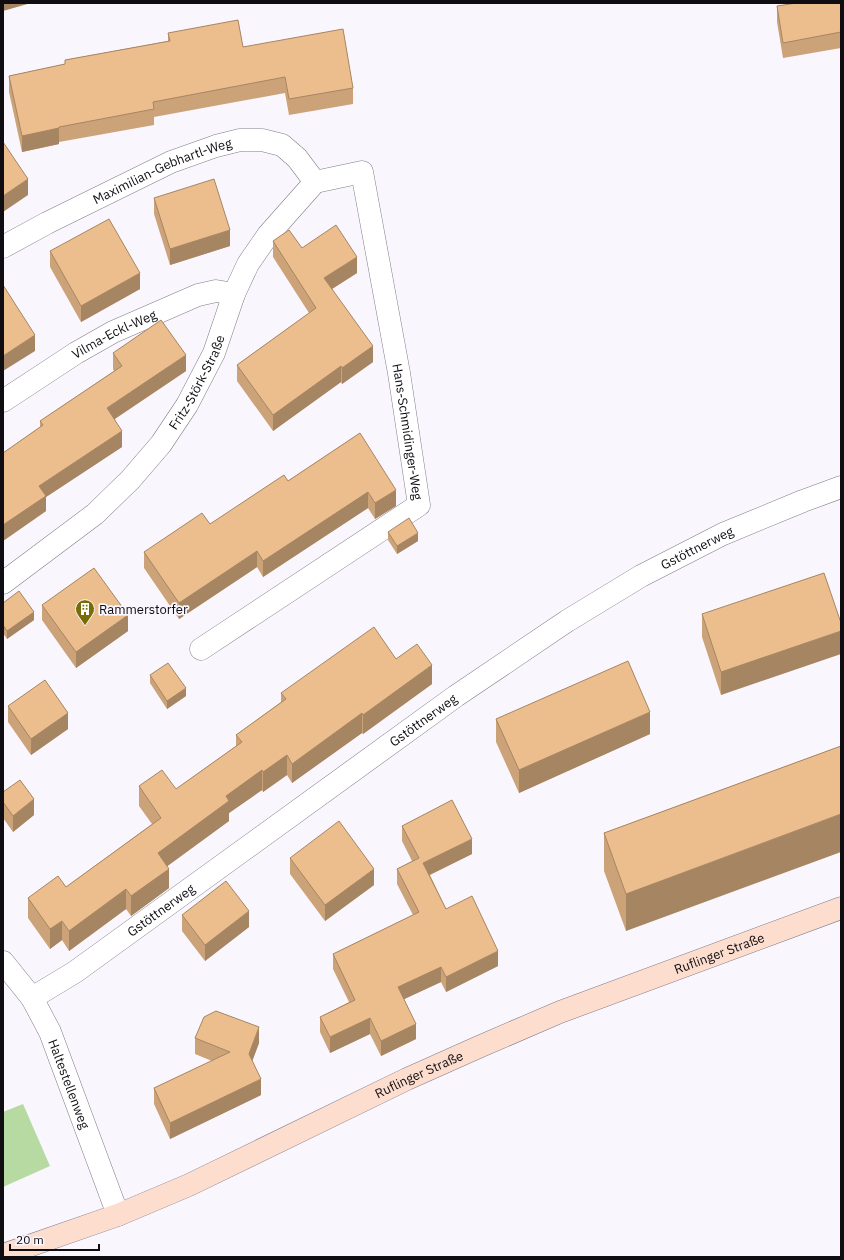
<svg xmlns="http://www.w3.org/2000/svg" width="844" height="1260" viewBox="0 0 844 1260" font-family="'IBM Plex Sans',sans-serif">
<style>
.grass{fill:#b7d9a2}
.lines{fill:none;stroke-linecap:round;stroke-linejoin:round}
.street-casing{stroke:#827c8a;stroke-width:23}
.secondary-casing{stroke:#827c8a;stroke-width:23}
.street{stroke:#fff;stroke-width:22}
.secondary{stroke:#fcddce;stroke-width:22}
.wall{fill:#cca379}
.shaded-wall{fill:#a68563}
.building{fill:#edbe8d;stroke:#a68563}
.labels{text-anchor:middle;stroke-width:3.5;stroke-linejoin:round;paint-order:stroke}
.street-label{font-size:13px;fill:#0f0d12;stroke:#f9f6fd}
.poi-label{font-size:13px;fill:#0f0d12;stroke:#f9f6fd;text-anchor:start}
</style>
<rect width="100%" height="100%" fill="#f9f6fd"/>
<!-- grass -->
<path class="grass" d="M23,1104L50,1166L3,1187V1112Z"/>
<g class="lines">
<defs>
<g id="street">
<path id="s1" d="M3,247L47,223L171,162L216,146L240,140H262L282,145L297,158L315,182"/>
<path id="s2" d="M3,401L76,353L113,332L198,295L216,291L234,294"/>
<path id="s3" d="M3,583L95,514L130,480L161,444L187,405L214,353L234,294L248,264L268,235L315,182L362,172L399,373L419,505L201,649"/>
<path id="s4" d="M3,962L32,998L50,1032L118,1215"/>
<path id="s5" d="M32,998L75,972L456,696L567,621L641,576L723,534L803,501L841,487"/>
</g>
<g id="secondary">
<path id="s6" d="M3,1255L118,1215L189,1185L407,1079L481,1046L560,1012L841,908"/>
</g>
</defs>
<!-- street casing -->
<use href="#street" class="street-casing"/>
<!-- secondary casing -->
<use href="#secondary" class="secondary-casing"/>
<!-- street -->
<use href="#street" class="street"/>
<!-- secondary -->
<use href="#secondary" class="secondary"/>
</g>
<!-- wall -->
<path class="wall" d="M841,3V48L783,58L777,22V6Z
M168,33L243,47L353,88V104L289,115L285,93L154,117V125L59,142V144L22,152L9,92V76L65,64V60L168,41Z
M154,198L230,246L170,265L154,214Z
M273,241L302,248L357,273L332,289L373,362L342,384L341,382L273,431L237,381V365L309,313L273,257Z
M50,251L140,289L81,322L50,267Z
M113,353L186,371L115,419L122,447L46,497V511L3,541V453L40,427V421L114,371L113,369Z
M360,433L396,506L375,519L368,508L263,577L257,567L179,619L144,568V552L210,524L288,481Z
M388,532L418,541L397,554L388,540Z
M3,603L34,620L7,639L3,633Z
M42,605L128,631L76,668L42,620Z
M702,614L841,623L721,695L702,637Z
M396,659L432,684L363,734L362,733L292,783L287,775L263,792L262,790L229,813V821L167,866L169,888L131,916L126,909L69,951L62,940L50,949L28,918V898L66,887L152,824L139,806V786L176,789L236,746V735L281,702V693Z
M150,675L186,696L167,709L150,683Z
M8,706L68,729L31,755L8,722Z
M496,719L650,734L519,793L496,742Z
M841,746L626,931L604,871V833Z
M3,792L34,815L13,832L3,818Z
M402,826L472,854L430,875L446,909L498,966L446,992L441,982L404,999L416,1039L381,1056L370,1034L330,1053L320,1032V1017L349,1002L333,969V954L413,915L397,884V869L412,861L402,841Z
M290,858L374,885L325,921L290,874Z
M182,915L249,927L205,961L182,931Z
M195,1038L259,1043L252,1061L261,1095L170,1139L154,1104V1088L212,1061L195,1054Z"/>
<!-- shaded-wall -->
<path class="shaded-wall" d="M3,3H31L3,11Z
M59,128V144L22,152V136Z
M28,179V195L3,212V196Z
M230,230V246L170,265V249Z
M357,257V273L324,294V278Z
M140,273V289L81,322V306Z
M35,335V351L3,371V356Z
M373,346V362L342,384V368Z
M186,355V371L107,424V408Z
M341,366V382L273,431V415Z
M122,431V447L46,497V511L3,541V525L39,486Z
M396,490V506L375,519V503Z
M368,492V508L263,577V561Z
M418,533V541L397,554V546Z
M257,551V567L179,619V603Z
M34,612V620L7,639V631Z
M128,615V631L76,668V652Z
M841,631V654L721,695V672Z
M432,665V684L363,734V715Z
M186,688V696L167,709V701Z
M650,712V734L519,793V770Z
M68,713V729L31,755V739Z
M362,713V733L292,783V764Z
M287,755V775L263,792V772Z
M262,770V790L229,813V821L158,873V853L226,796Z
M34,799V815L13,832V816Z
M841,814V852L626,931V894Z
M472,839V854L423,878V863Z
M169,869V888L131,916V896Z
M374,869V885L325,921V905Z
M126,889V909L69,951V931Z
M249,911V927L205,961V945Z
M62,921V940L50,949V929Z
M498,951V966L446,992V977Z
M441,967V982L398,1002V987Z
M370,1018V1034L330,1053V1037Z
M416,1024V1039L381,1056V1041Z
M259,1027V1043L249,1070V1054Z
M261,1079V1095L170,1139V1123Z"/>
<!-- building -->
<path class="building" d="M797,3H841V32L783,43L777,6Z
M238,20L243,47L343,29L353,88L289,99L285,77L153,102L154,109L59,127V128L22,136L9,76L65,64V60L170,41L168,33Z
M3,142L28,179L3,196Z
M214,179L230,230L170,249L154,198Z
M109,219L140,273L81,306L50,251Z
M336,225L357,257L324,278L373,346L342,368L341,366L273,415L237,365L316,308L273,241L289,230L302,248Z
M3,285L35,335L3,356Z
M161,320L186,355L107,408L122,431L39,486L46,496L3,525V453L43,425L40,421L122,366L113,353Z
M360,433L396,490L375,503L368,492L263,561L257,551L179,603L144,552L202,513L210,524L284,475L288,481Z
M409,518L418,533L397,546L388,532Z
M94,568L128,615L76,652L42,605Z
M824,573L841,623V631L721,672L702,614Z
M19,591L34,612L7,631L3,625V603Z
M374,627L396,659L417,644L432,665L363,715L362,713L292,764L287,755L263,772L262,770L226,796L229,801L158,853L169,869L131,896L126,889L69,931L62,921L50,929L28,898L58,876L66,887L161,818L139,786L162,770L176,789L242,742L236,735L286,699L281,693Z
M628,661L650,712L519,770L496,719Z
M168,663L186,688L167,701L150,675Z
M45,680L68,713L31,739L8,706Z
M841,746V814L626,894L604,833Z
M20,780L34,799L13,816L3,802V792Z
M452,800L472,839L423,863L446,909L472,896L498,951L446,977L441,967L398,987L416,1024L381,1041L370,1018L330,1037L320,1017L355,1000L333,954L419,912L397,869L419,858L402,826Z
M339,821L374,869L325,905L290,858Z
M226,881L249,911L205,945L182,915Z
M216,1011L259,1027L249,1054L261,1079L170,1123L154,1088L230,1052L195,1038L204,1017Z"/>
<!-- icons -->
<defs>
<symbol id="building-pin" viewBox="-11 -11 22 30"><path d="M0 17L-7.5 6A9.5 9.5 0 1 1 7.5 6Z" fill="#776c06" stroke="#f9f6fd"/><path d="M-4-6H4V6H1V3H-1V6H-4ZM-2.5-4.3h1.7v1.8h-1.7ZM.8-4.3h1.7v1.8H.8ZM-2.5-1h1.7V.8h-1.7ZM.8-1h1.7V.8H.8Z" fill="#fff"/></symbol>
</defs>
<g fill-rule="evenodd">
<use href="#building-pin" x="74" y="598" width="22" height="30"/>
</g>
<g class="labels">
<!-- street labels -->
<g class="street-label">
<text dy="5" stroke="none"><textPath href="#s1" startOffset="177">Maximilian-Gebhartl-Weg</textPath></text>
<text dy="5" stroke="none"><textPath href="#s2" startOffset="130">Vilma-Eckl-Weg</textPath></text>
<text dy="5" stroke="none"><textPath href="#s3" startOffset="283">Fritz-Störk-Straße</textPath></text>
<text dy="5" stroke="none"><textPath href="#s3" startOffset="830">Hans-Schmidinger-Weg</textPath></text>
<text dy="5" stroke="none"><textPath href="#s5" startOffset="804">Gstöttnerweg</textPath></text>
<text dy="5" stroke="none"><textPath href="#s5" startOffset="480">Gstöttnerweg</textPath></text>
<text dy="5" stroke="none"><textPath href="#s5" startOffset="156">Gstöttnerweg</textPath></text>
<text dy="5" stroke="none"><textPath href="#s6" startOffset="778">Ruflinger Straße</textPath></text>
<text dy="5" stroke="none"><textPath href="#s6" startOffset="454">Ruflinger Straße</textPath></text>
<text dy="5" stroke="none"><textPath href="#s4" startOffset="140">Haltestellenweg</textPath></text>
</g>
<!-- poi labels -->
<g class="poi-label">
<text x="99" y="614">Rammerstorfer</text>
</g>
</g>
<!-- border -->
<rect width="844" height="1260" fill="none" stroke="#0f0d12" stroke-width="8"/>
<!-- scale -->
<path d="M10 1244v6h89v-6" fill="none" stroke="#0f0d12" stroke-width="2"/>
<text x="16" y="1244" font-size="12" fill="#0f0d12" stroke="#f9f6fd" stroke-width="3" paint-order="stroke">20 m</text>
</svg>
